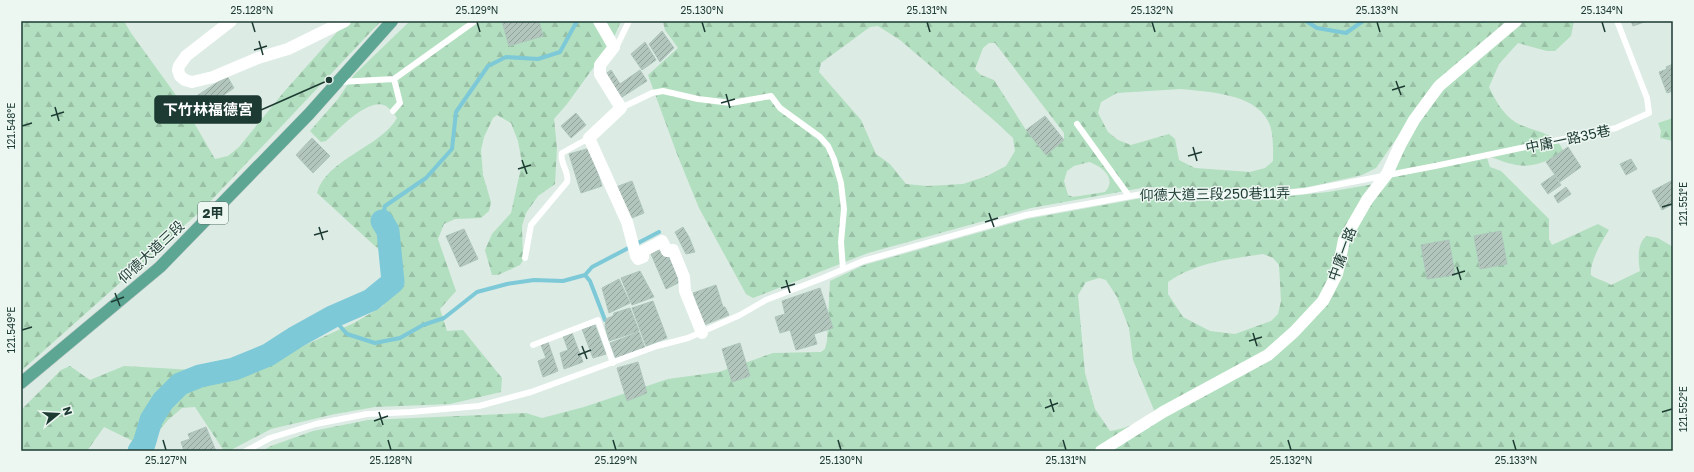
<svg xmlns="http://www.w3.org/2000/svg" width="1694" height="472" viewBox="0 0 1694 472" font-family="'Golos Text','Noto Sans TC',sans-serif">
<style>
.forest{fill:url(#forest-firs);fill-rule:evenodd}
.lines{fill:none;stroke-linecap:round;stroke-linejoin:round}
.stream{stroke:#7dc9d7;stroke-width:4}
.river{stroke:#7dc9d7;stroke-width:23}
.building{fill:url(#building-hatch);stroke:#aec5bc}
.primary-casing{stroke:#c0c8c6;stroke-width:13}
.lane{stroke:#fff;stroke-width:6}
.street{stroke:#fff;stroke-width:12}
.primary{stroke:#5ca693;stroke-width:12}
.ticks{fill:none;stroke:#1d3b33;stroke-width:1.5}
.labels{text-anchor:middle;stroke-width:3;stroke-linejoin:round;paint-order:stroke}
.shield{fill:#edf7f2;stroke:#5b736c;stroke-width:1}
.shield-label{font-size:13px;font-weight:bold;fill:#1d3b33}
.street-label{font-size:14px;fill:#1d3b33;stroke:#edf7f2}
.leader{fill:none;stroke:#1d3b33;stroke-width:1.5}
.callout-dot{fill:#1d3b33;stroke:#edf7f2;stroke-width:1.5}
.callout{fill:#1d3b33;stroke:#1d3b33;stroke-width:1.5}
.callout-label{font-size:15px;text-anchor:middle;font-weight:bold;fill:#fff}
.neatline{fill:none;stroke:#1d3b33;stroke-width:1.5}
.ticks-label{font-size:10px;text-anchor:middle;fill:#1d3b33}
</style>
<defs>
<pattern id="forest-firs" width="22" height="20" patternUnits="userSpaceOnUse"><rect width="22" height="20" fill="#b2dfbf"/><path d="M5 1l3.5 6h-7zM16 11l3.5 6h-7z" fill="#99c0a5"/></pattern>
<pattern id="building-hatch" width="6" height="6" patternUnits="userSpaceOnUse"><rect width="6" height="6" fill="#b2c6bd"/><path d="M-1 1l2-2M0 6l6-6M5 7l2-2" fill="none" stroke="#90a29a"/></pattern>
</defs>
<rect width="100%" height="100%" fill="#dcebe4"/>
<!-- forest -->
<path class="forest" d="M21,21H124L131,33L186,109L215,159L228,156L239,147L283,93L338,31L349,21H381L204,208L21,371Z
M410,21H621L612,42L567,104L554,119L557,148L555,184L538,196L526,213L522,226L523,260L520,265L498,275H492L485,250L492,234L511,213L522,163L518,141L511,123L497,115L493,118L484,137L481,150L483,175L491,202L489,211L481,218L455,219L444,224L438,239L456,291L440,309L447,331L463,330L502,378L501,392L450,404L375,407L335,414L271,429L229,451H224L195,407L182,408L168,420L150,442L141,445L104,427L87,451H21V410L61,370L70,366L90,380L124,366L194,370L235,365L283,355L354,323L383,306L400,277L388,258L317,193C326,159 381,147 397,118C394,114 390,109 386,106C369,96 338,130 326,141L321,142L310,131L338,99L354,75Z
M665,21H1508L1435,83L1376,168L1362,175L1304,188L1256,191L1147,187L1031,208L868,253L753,298L746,294L699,208L677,154L648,75L678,48L665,30L663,22ZM878,26L900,40L996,122L1013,138L1015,151L1006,166L987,176L963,184L927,186L906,184L890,164L876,154L861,120L819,72L821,63L870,27ZM989,43H995L1064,133V140L1046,155L1026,130L994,80L981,75L975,69L983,48ZM1181,89C1207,92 1254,93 1268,121C1274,132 1273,149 1273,161L1265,168L1250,172L1195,168L1179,160L1175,139L1169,134L1131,145L1118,140L1108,132L1098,113L1101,102L1117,93ZM1089,162C1101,166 1118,178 1105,192L1073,197L1068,195L1064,181L1067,171L1074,166Z
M1522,21H1574L1571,36L1555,51H1547L1518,43L1499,64L1489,87C1495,100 1503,114 1515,122C1532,132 1557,131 1564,153C1529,170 1521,169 1486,155L1490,167L1501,171L1549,219V239L1552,245L1598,224L1609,230C1602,241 1589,263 1591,275C1597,280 1604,280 1611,285L1640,271C1638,260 1637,242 1647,236L1658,238L1673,247V451H262L271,446L313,431L368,420L526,413L542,418L584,407L668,379L719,372L773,353L821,352L825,349L827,341L830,281L864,265L1027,219L1142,198L1289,196L1328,192L1374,184L1396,166L1418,124L1442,89ZM1263,254L1273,258L1279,265L1281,301L1278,314L1271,321L1235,334L1210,331L1183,317L1168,294V282C1196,262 1230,259 1263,254ZM1099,278L1106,280L1117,297L1129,328L1133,360L1154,410C1144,421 1125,429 1110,431L1095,409L1085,373L1078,295L1086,282Z
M1673,118V141L1660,138L1661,131L1658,123Z"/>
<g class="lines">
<!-- stream -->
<path class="stream" d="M1306,21L1317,28L1346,33L1363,21
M1482,21H1484
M382,221L385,206L426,178L452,149L456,112L488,66L506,57L538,59L560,52L577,21
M585,275L590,281L605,320
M332,317L347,334L375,343L400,338L423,325L444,318L477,292L507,284L534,280L563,281L585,275L592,267L659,232"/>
<!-- river -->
<path class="river" d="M139,451L144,444L151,420L163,401L180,384L200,376L234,369L268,355L296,337L332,317L371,300L393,282L388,231L382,221"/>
</g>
<!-- building -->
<path class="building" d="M502,21H539L543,36L509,46Z
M1631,21H1647L1633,26Z
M662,31L674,48L660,62L649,44Z
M645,42L656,60L642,70L631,54Z
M1673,64V86L1666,67Z
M1667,69L1673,86V91L1667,93L1659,72Z
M611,70L620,84L640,70L647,81L619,99L604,75Z
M227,76L234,88L200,111L192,99Z
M576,113L586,125L571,138L561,126Z
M1045,116L1064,140L1046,155L1026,130Z
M312,138L330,156L313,173L296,155Z
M1568,147L1581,167L1560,182L1546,162Z
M590,148L602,186L581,193L569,154Z
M1631,159L1637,169L1626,175L1620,164Z
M1554,175L1561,185L1548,194L1541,184Z
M1673,180V204L1662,210L1652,191Z
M632,181L644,213L627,220L616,187Z
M1566,187L1571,194L1558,203L1554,196Z
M683,227L689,237L695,252L686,254L675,232Z
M464,229L478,259L460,267L446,236Z
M1501,231L1507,264L1480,269L1474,236Z
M1449,240L1455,275L1427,279L1421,245Z
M665,247L680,282L666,289L651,254Z
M640,271L654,297L632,305L621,278Z
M619,279L630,303L609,313L602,288Z
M716,285L723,307H725L729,315L704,325L693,293Z
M820,288L833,328L814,334L817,344L796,350L790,330L780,333L775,317L785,314L782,301Z
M653,301L667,338L646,346L632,308Z
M630,308L639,331L609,341L605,326L606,319L613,316L614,313Z
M595,325L606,354L593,358L582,329Z
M639,332L645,348L616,359L610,343Z
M572,333L583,362L564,369L560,353L568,350L563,336Z
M548,342L558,371L543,377L538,361L546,358L541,345Z
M740,343L750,376L732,382L722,349Z
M638,362L647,393L627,401L617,368Z
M206,427L216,451H189L188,449L184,451L181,442L190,439L188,434Z"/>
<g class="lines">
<defs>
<path id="primary" d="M21,383L160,267L309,114L392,21"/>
</defs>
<!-- primary casing -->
<use href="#primary" class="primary-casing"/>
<!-- lane -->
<path class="lane" d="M615,50L629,21
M339,82L394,79L475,21
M621,108L652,93L663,91L698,99L731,103L771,96L780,108L820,137L828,146L834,159L841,183L844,209L841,242L843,269
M393,111L400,103L394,79
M1077,124L1129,196
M525,258L531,225L567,182C570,172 559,163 562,153L589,138
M533,345L598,320L613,363
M246,451L270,438L316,424L367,414L411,412L479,406L531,392L657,346L688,338L740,315L766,300L823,278L863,261L1026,215L1142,194L1252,196L1305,191L1435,166L1616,128L1649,113L1647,98L1617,21"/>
<!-- street -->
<path class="street" d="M231,21L186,56L179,66L178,70L180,76L185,80L192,82L213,77L258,58L288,49L345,21
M599,21L614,47L600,65V74L621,108L589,138L627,222L636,256L638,259L643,257V251L662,241L667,251L673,250L684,277L685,291L702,333
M1101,451L1163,412L1268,355L1294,332L1323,301L1337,274L1344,240L1367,200L1387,174L1400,145L1414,120L1439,86L1516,21"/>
<!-- primary -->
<use href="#primary" class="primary"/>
</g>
<!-- ticks -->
<path class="ticks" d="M252,22L255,32M477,22L480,32M702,22L705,32M927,22L930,32M1152,22L1155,32M1377,22L1380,32M1602,22L1605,32M259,41L263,55M254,50L267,46M1396,81L1401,95M1392,90L1405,86M726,94L730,108M721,103L735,99M55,107L59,121M51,116L64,112M22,126L32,123M1193,147L1197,161M1188,156L1202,152M522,160L527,174M518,169L531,165M1662,207L1672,204M989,213L994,227M985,222L998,218M319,227L323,240M314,235L328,231M1457,267L1461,280M1452,275L1465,271M786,280L790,293M781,288L795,284M115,293L120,306M111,302L124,297M22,330L32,327M1253,333L1257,346M1249,341L1262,337M582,346L587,359M578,355L591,350M1050,399L1054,412M1045,408L1058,403M379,412L383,425M1662,412L1672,409M374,421L388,416M163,440L166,450M388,440L391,450M613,440L616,450M838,440L841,450M1063,440L1066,450M1288,440L1291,450M1513,440L1516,450"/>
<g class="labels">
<!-- shield labels -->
<rect class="shield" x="198" y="202" width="30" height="22" rx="3"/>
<g class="shield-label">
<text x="213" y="218">2甲</text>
</g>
<!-- street labels -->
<g class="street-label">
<text transform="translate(1568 139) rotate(-12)" y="5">中庸一路35巷</text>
<text transform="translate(1215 194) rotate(-1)" y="5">仰德大道三段250巷11弄</text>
<text transform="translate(151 252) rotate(-43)" y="5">仰德大道三段</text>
<text transform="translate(1342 254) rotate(-70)" y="5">中庸一路</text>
</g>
</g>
<!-- callouts -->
<path class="leader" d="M329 80L261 110"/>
<circle class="callout-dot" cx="329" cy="80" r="4"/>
<rect class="callout" x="155" y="96" width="106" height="27" rx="4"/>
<g class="callout-label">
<text x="208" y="115">下竹林福德宮</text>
</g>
<!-- border -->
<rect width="1694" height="472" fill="none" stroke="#edf7f2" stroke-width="44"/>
<!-- north arrow -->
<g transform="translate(58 414) rotate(72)" stroke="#edf7f2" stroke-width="3" paint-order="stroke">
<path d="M0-3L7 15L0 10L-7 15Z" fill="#1d3b33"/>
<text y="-6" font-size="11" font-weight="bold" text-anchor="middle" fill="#1d3b33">N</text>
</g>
<rect x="22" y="22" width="1650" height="428" class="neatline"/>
<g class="ticks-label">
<text x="252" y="14">25.128°N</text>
<text x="477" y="14">25.129°N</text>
<text x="702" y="14">25.130°N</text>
<text x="927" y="14">25.131°N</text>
<text x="1152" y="14">25.132°N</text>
<text x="1377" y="14">25.133°N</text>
<text x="1602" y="14">25.134°N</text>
<text transform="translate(11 126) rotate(-90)" y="4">121.548°E</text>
<text transform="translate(1683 204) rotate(-90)" y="4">121.551°E</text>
<text transform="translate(11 330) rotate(-90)" y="4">121.549°E</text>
<text transform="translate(1683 409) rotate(-90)" y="4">121.552°E</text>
<text x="166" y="464">25.127°N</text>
<text x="391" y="464">25.128°N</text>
<text x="616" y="464">25.129°N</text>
<text x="841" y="464">25.130°N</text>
<text x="1066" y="464">25.131°N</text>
<text x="1291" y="464">25.132°N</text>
<text x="1516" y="464">25.133°N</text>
</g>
</svg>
